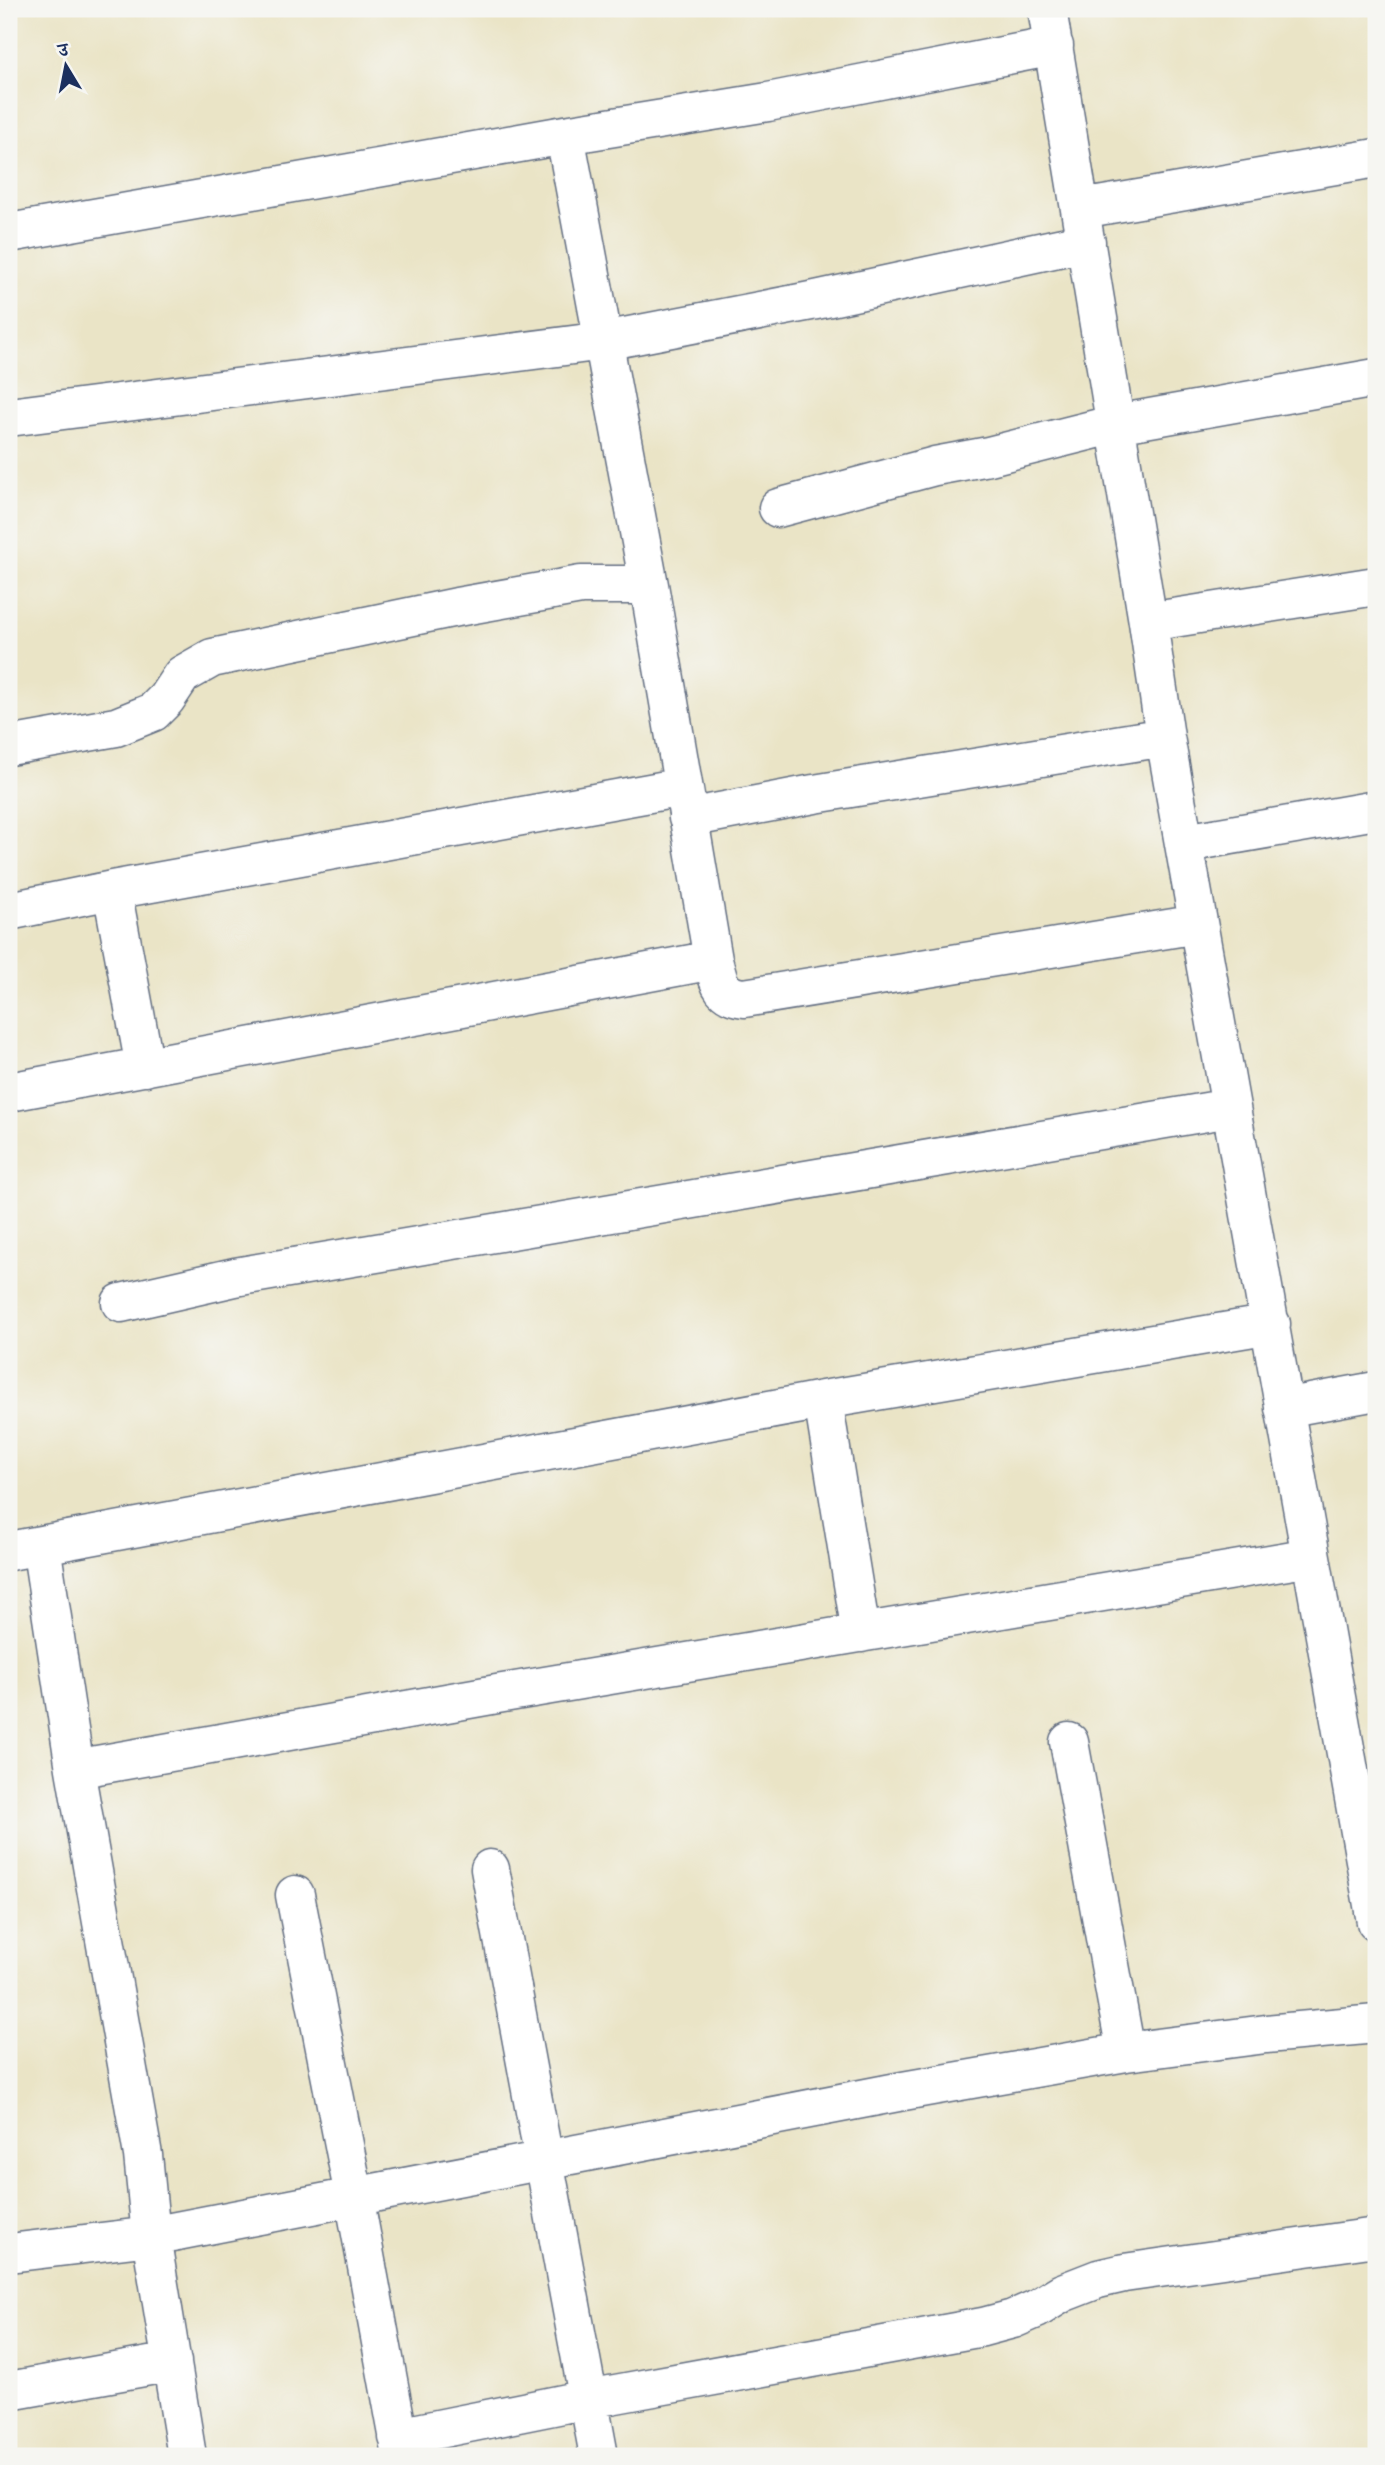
<svg xmlns="http://www.w3.org/2000/svg" width="1385" height="2465" viewBox="0 0 1385 2465" font-family="Vollkorn,'Noto Serif Devanagari',serif">
<style>
.lines{fill:none;stroke-linecap:round;stroke-linejoin:round}
.minor-casing{stroke:#636e82;stroke-width:41}
.minor{stroke:#fff;stroke-width:38}
</style>
<rect width="100%" height="100%" fill="#f6f6f2"/>
<filter id="ink" filterUnits="userSpaceOnUse"><feTurbulence type="fractalNoise" baseFrequency=".0143" numOctaves="2"/><feDisplacementMap in="SourceGraphic" scale="14" xChannelSelector="R" yChannelSelector="G"/><feConvolveMatrix kernelMatrix="1 2 1 2 8 2 1 2 1" color-interpolation-filters="sRGB"/></filter>
<filter id="wash" filterUnits="userSpaceOnUse"><feTurbulence type="fractalNoise" baseFrequency=".00686" numOctaves="4" result="noise"/><feDisplacementMap in="SourceGraphic" scale="28" xChannelSelector="R" yChannelSelector="G"/><feGaussianBlur stdDeviation="1.57" result="paint"/><feColorMatrix in="noise" values="0 0 0 0 0 0 0 0 0 0 0 0 0 0 0 0 0 1.4 0 .05"/><feComposite in="paint" operator="in"/></filter>
<g filter="url(#wash)">
<rect width="100%" height="100%" fill="#eae4c6"/>
</g>
<g filter="url(#ink)">
<g class="lines">
<defs>
<path id="minor" d="M1047,9L1148,622L1165,737L1376,1922
M565,135L649,585L713,960C719,982 719,995 744,998L1198,924
M1081,209L1376,158
M9,233L565,135L768,102L1054,46
M9,417L604,341L816,300L1086,242
M778,508L935,466L989,456L1116,424L1376,378
M1148,622L1376,586
M9,746L116,727L153,712L166,699L182,675L212,658L457,607L581,585H649
M688,818L814,794L1165,737
M1185,843L1376,810
M9,911L112,890
M145,1067L112,890L683,787
M9,1092L713,960
M121,1303L235,1277L1230,1108
M823,1400L861,1633
M1284,1408L1376,1391
M41,1545L75,1769L143,2155L151,2236L187,2456
M9,1551L823,1400L1271,1324
M1069,1742L1126,2052
M75,1769L497,1694L1311,1557
M490,1869L599,2456
M295,1895L354,2196L402,2456
M9,2253L151,2236L903,2091L1126,2052L1266,2034L1376,2024
M9,2391L172,2362
M398,2437L588,2399L983,2327L1013,2319L1036,2309L1062,2293L1098,2279L1124,2273L1376,2237"/>
</defs>
<!-- minor casing -->
<use href="#minor" class="minor-casing"/>
<!-- minor -->
<use href="#minor" class="minor"/>
</g>
</g>
<!-- margin -->
<rect width="1385" height="2465" fill="none" stroke="#f6f6f2" stroke-width="35"/>
<!-- north arrow -->
<g transform="translate(66 66) rotate(350)" stroke="#f6f6f2" stroke-width="5" paint-order="stroke">
<path d="M0-5L12 26L0 18L-12 26Z" fill="#1b2f5e"/>
<text y="-10" font-size="19" font-weight="bold" text-anchor="middle" fill="#1b2f5e">उ</text>
</g>
</svg>
